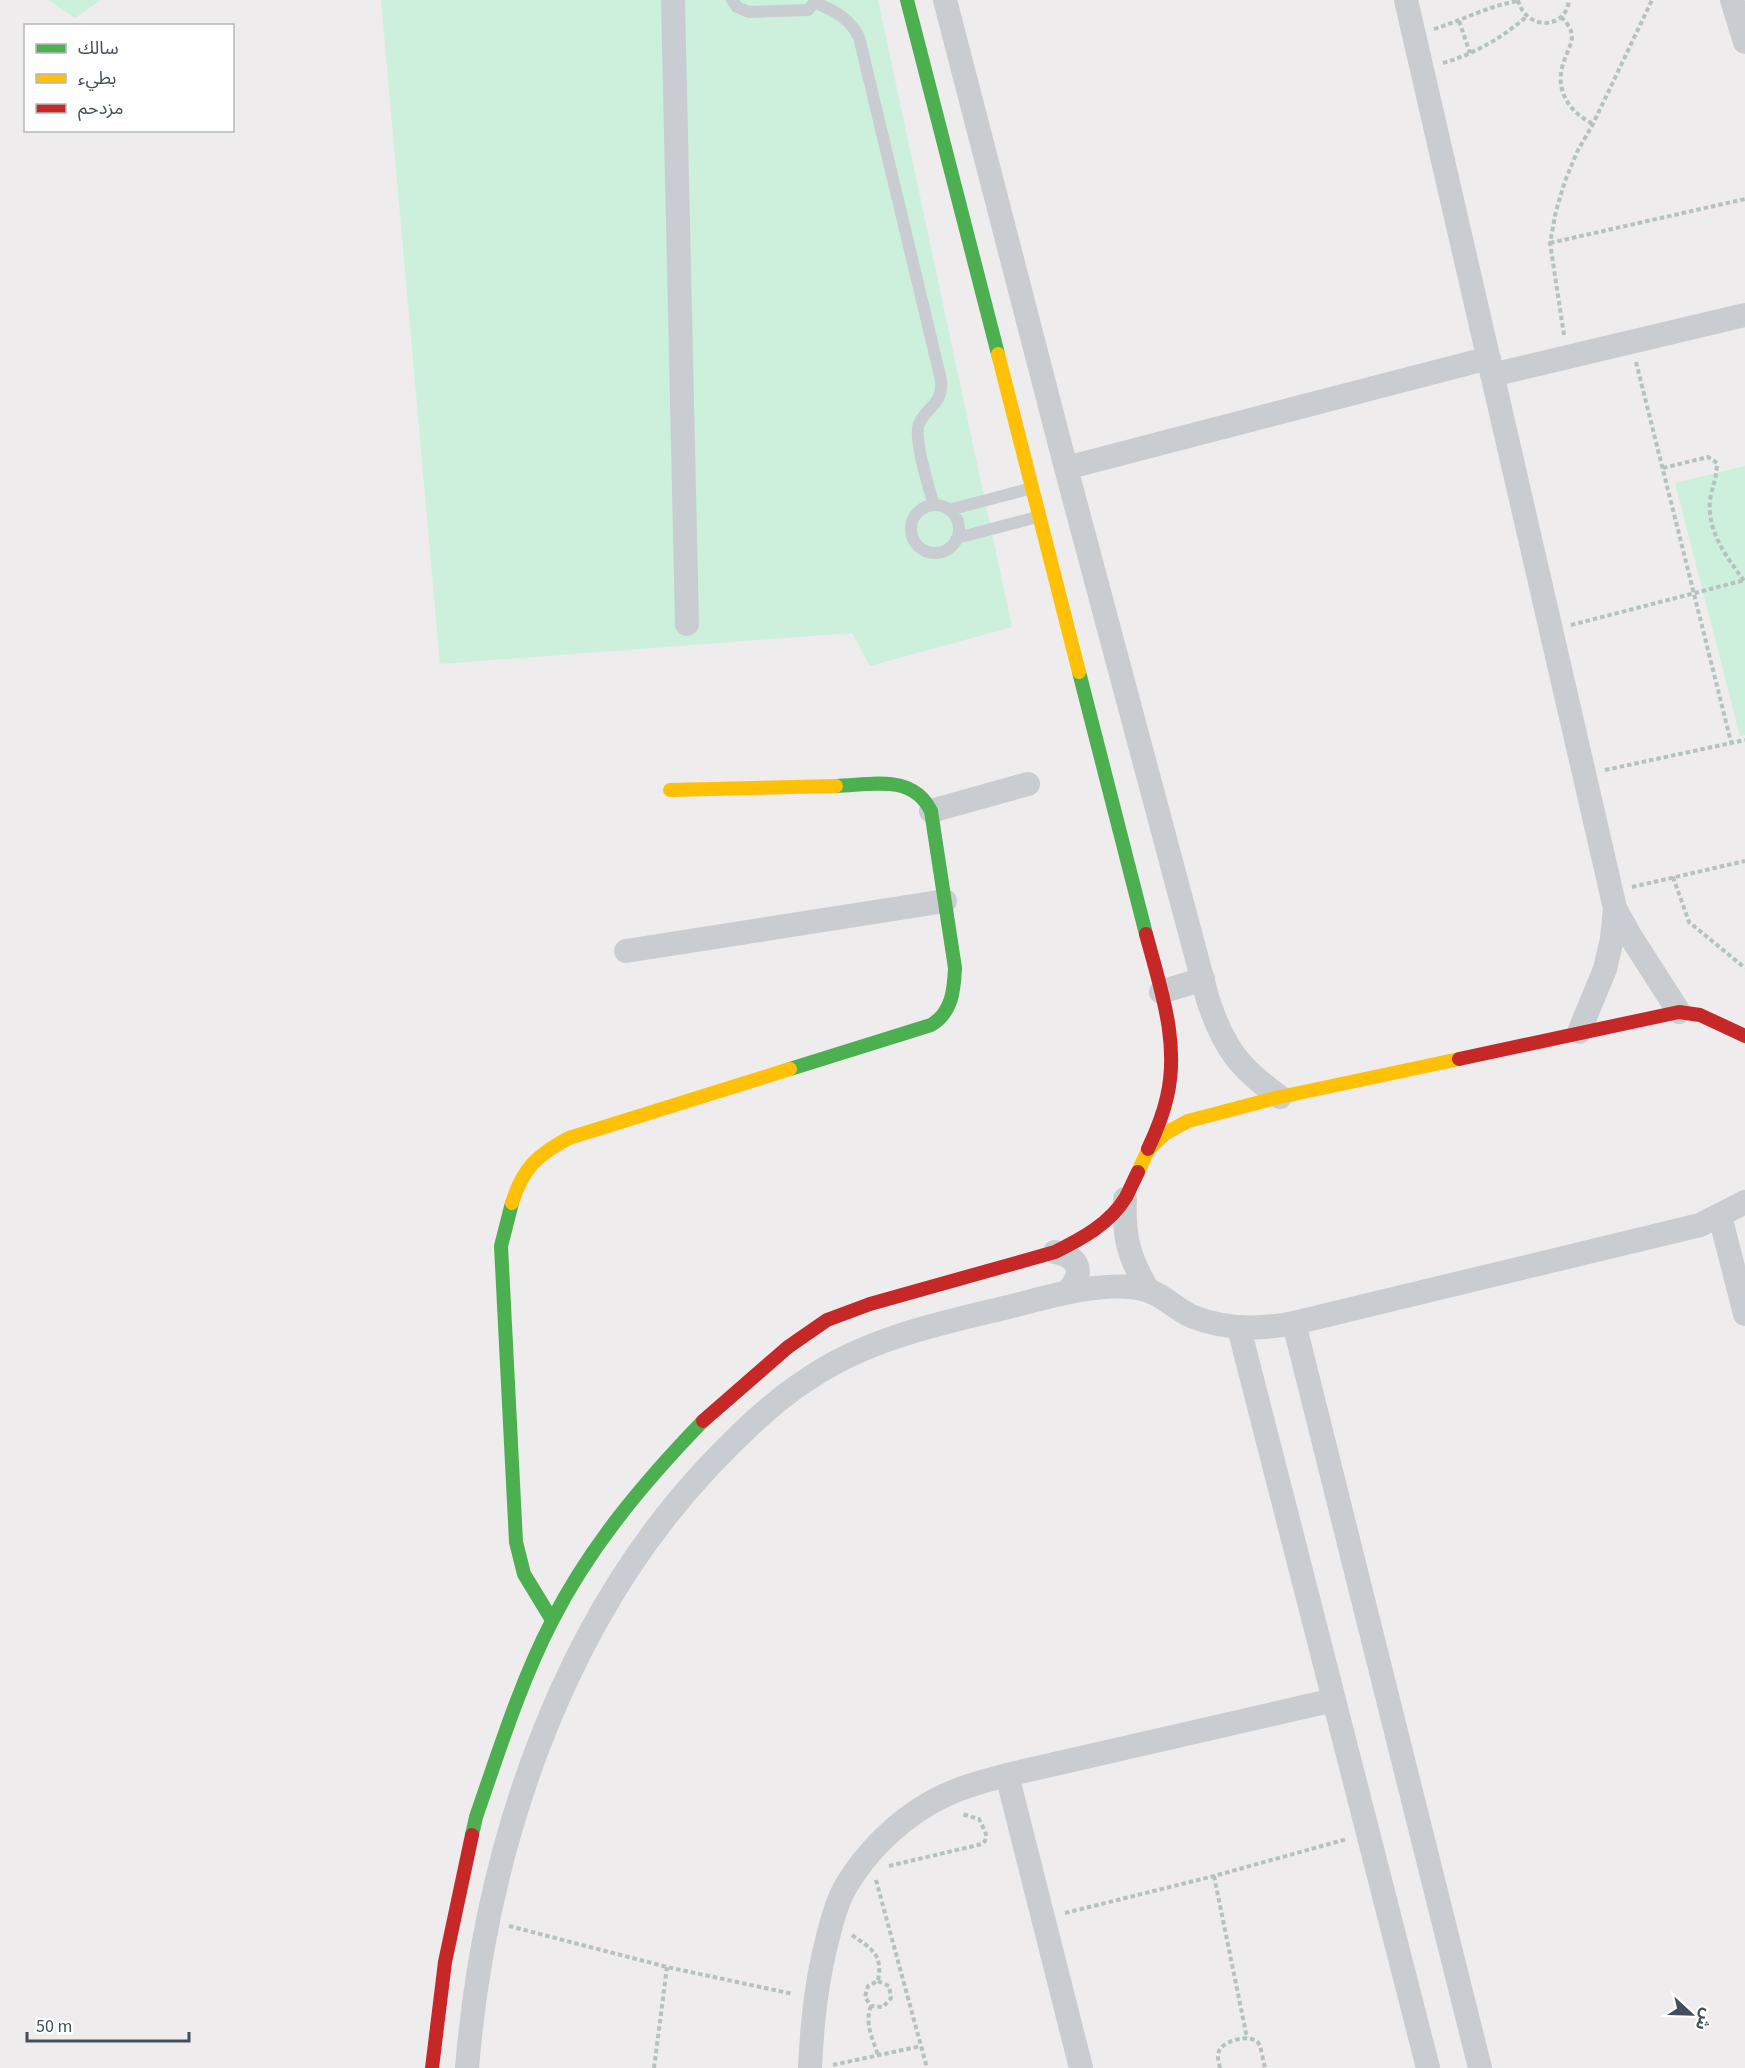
<svg xmlns="http://www.w3.org/2000/svg" width="1745" height="2068" viewBox="0 0 1745 2068" font-family="'Source Sans 3','Noto Sans Arabic',sans-serif">
<style>
.green{fill:#cdf0dc}
.lines{fill:none;stroke-linecap:round;stroke-linejoin:round}
.path{stroke:#b5c3c0;stroke-width:4;stroke-dasharray:4.5 3;stroke-linecap:butt}
.lane{stroke:#c9cdd1;stroke-width:12}
.street{stroke:#c9cdd1;stroke-width:24}
.fast{stroke:#4caf50;stroke-width:14}
.slow{stroke:#ffc107;stroke-width:14}
.jam{stroke:#c62828;stroke-width:14}
</style>
<rect width="100%" height="100%" fill="#eeecec"/>
<!-- green -->
<path class="green" d="M49,0H101L75,18Z
M381,0H878L1012,627L870,666L852,633L440,664Z
M1745,466V735L1740,736L1675,483Z"/>
<g class="lines">
<!-- path -->
<path class="path" d="M1518,0C1525,30 1566,31 1569,0
M1561,17C1582,37 1567,46 1562,68C1556,93 1571,113 1593,124
M1459,21L1470,53
M1434,29C1463,20 1488,6 1518,1
M1443,63C1474,54 1502,38 1526,17
M1550,243L1745,199
M1564,335L1550,243L1556,211L1565,181L1577,152L1593,124L1652,0
M1636,362L1731,742
M1663,468L1708,457L1717,463C1717,477 1712,487 1710,500C1707,533 1727,557 1745,582
M1571,625L1745,580
M1605,770L1745,740
M1673,877L1689,922L1745,968
M1632,887L1745,861
M889,1866L982,1844C991,1837 983,1828 979,1819L962,1814
M1214,1876L1247,2038
M876,1880L927,2068
M1065,1913L1214,1876L1347,1839
M509,1926L667,1967L793,1994
M852,1935C872,1949 883,1954 878,1981
M878,1981L889,1986L891,1998L883,2007L871,2006L865,1997L868,1986Z
M871,2006C864,2023 873,2039 878,2055
M833,2065L921,2046
M654,2068L667,1967
M1220,2068C1219,2062 1216,2055 1220,2049C1226,2040 1252,2033 1259,2044C1262,2051 1263,2061 1265,2068"/>
<!-- lane -->
<path class="lane" d="M732,0L737,7L749,12L808,10L817,0
M816,3C835,11 849,18 859,37L941,380C943,406 927,405 919,424C913,438 929,488 934,505
M911 529a24 24 0 1 1 48 0a24 24 0 1 1-48 0Z
M949,510L1032,488
M957,538L1037,517"/>
<!-- street -->
<path class="street" d="M673,0L687,624
M945,0L1066,468L1208,1000C1224,1048 1239,1068 1280,1097
M1406,0L1615,908L1629,934L1679,1012
M1732,0L1745,42
M1492,375L1745,315
M1066,468L1489,358
M931,811L1028,784
M626,951L945,901
M1161,992L1203,979
M1579,1032L1605,969L1612,939L1615,908
M1125,1199C1123,1236 1129,1258 1148,1290
M1720,1216L1745,1314
M1055,1252C1081,1257 1085,1275 1066,1293
M1294,1323L1480,2068
M1239,1328L1428,2068
M1007,1775L1081,2068
M467,2068C485,1852 559,1625 710,1465C740,1434 772,1402 808,1379C867,1339 937,1324 1004,1308C1034,1301 1064,1291 1094,1288C1111,1286 1130,1285 1146,1290C1162,1294 1176,1309 1191,1316C1225,1330 1259,1330 1294,1323L1700,1225L1745,1202
M810,2068C812,2023 816,1981 828,1937C832,1920 837,1901 846,1886C866,1852 897,1822 930,1803C954,1789 980,1782 1007,1775L1334,1700"/>
<!-- fast -->
<path class="fast" d="M907,0L998,354
M1079,672L1146,934
M790,1069L931,1025C952,1013 954,990 955,968L931,811C912,773 871,785 836,786
M512,1203L501,1246L516,1542L524,1574L552,1620
M472,1835L476,1817C499,1751 520,1683 552,1621C590,1546 645,1481 703,1421"/>
<!-- slow -->
<path class="slow" d="M998,354L1079,672
M670,790L836,786
M1138,1172L1148,1150L1166,1133L1188,1121L1280,1097L1459,1059
M512,1203C523,1168 537,1155 569,1138L790,1069"/>
<!-- jam -->
<path class="jam" d="M1146,934C1160,987 1180,1042 1167,1097C1163,1115 1156,1132 1148,1149
M1459,1059L1679,1012L1700,1015L1745,1036
M703,1421L788,1347L827,1320L870,1304L1055,1252C1081,1239 1110,1224 1126,1197C1130,1189 1134,1180 1138,1172
M432,2068L445,1962L472,1835"/>
</g>
<!-- legend -->
<rect x="24" y="24" width="210" height="108" fill="#ffffff" stroke="#b3b8bd" stroke-width="1.5"/>
<rect x="36" y="44" width="30" height="9" fill="#4caf50" stroke="#b3b8bd" stroke-width="1.5"/>
<text x="78" y="54" font-size="18" fill="#424e5b">سالك</text>
<rect x="36" y="74" width="30" height="9" fill="#ffc107" stroke="#b3b8bd" stroke-width="1.5"/>
<text x="78" y="84" font-size="18" fill="#424e5b">بطيء</text>
<rect x="36" y="104" width="30" height="9" fill="#c62828" stroke="#b3b8bd" stroke-width="1.5"/>
<text x="78" y="114" font-size="18" fill="#424e5b">مزدحم</text>
<!-- north arrow -->
<g transform="translate(1691 2014) rotate(112)" stroke="#ffffff" stroke-width="4.5" paint-order="stroke">
<path d="M0-4.5L10 22L0 15L-10 22Z" fill="#424e5b"/>
<text y="-9" font-size="16" font-weight="bold" text-anchor="middle" fill="#424e5b">ش</text>
</g>
<!-- scale -->
<path d="M27 2032v9h162v-9" fill="none" stroke="#424e5b" stroke-width="3"/>
<text x="36" y="2032" font-size="18" fill="#424e5b" stroke="#ffffff" stroke-width="4.5" paint-order="stroke">50 m</text>
</svg>
